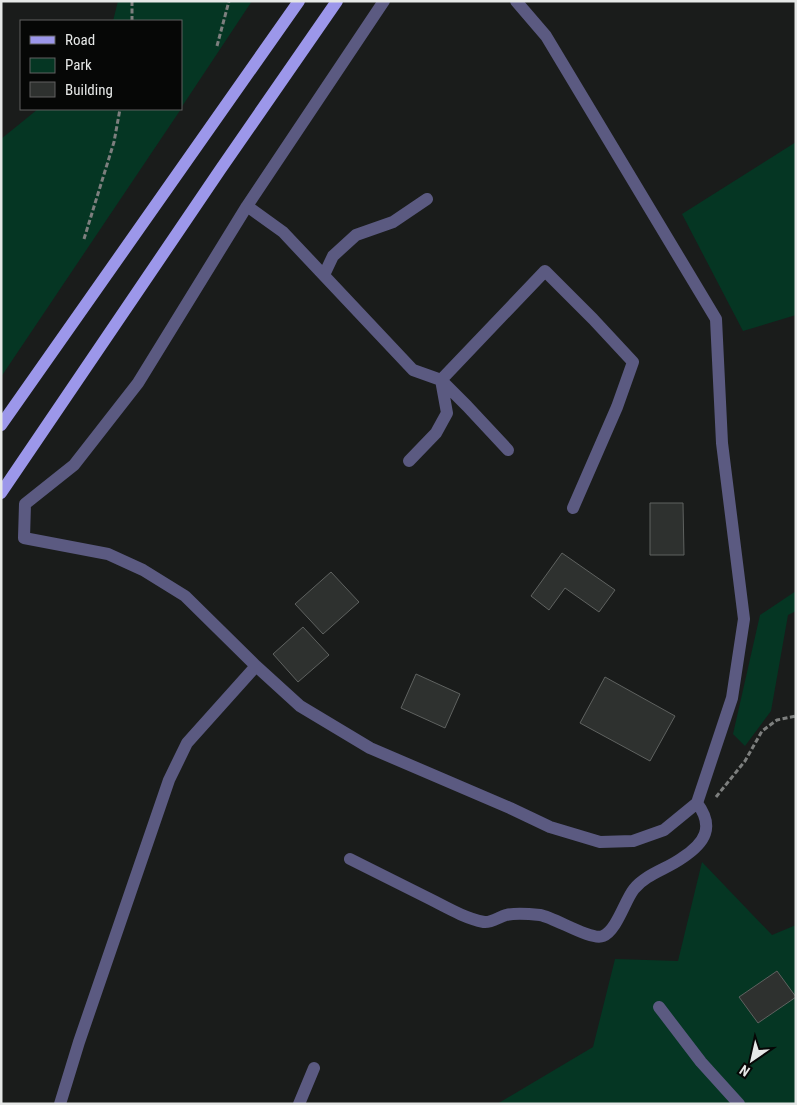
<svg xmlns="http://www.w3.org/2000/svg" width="797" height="1105" viewBox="0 0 797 1105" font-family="'Roboto Condensed',sans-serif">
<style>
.green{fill:#053623}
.building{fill:#2e312f;stroke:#5f6260}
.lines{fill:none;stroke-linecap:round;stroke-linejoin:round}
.path{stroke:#7d7f7e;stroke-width:3;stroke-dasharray:5 2.5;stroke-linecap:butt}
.minor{stroke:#5b5a81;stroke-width:12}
.major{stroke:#9c97ea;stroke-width:12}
</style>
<rect width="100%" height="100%" fill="#1a1c1b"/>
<!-- green -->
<path class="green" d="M118,1H252L181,108V21H113Z
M38,109H181L1,377V139Z
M796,142V315L743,331L682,214Z
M796,591V611L788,615L771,711L745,746L733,734L760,615Z
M702,862L772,935L796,925V1104H497L593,1047L615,959L678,961Z"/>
<!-- building -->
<path class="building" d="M650,503H683L684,555H650Z
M562,553L615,590L599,612L565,588L549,610L531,596Z
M331,572L359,602L323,634L295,604Z
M303,627L329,655L298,682L273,654Z
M416,674L460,694L445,728L401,708Z
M605,677L675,716L650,761L580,723Z
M777,971L796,997L758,1023L739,997Z"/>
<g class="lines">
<!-- path -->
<path class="path" d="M132,21V1
M217,46L229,1
M84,239L114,142L120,109
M716,797L745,761L762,731L777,720L796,716"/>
<!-- minor -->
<path class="minor" d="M384,1L247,206L138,383L74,465L25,504L24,538L108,554L143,570L185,596L256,666L300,706L370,748L510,808L550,827L600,842L633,841L664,830L697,803
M247,206L283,232L413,370L441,380L467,406L508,450
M324,275L333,256L356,235L393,222L427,199
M409,461L436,433L447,413L441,380L545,271L593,319L633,362L617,407L573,508
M350,859C376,872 402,885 428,898C446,907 464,918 484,922C491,923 499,917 506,915C515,913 530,914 540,915C556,918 591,941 603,936C617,930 625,900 634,889C646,874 667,869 682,858C705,843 715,827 697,803L732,698L744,619L722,443L716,319L546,36L516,1
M659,1007L701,1062L739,1104
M60,1104L79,1042L169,780L187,743L256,666
M299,1104L314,1068"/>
<!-- major -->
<path class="major" d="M1,425L299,1
M1,493L220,170L337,1"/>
</g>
<!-- border -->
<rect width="797" height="1105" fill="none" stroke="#e6e8e7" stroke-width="5"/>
<!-- legend -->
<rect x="20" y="20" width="162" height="90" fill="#060706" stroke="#606160"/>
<rect x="30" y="36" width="25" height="8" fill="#9c97ea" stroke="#606160"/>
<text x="65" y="45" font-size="15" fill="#e6e8e7">Road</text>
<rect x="30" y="58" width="25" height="15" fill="#053623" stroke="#606160"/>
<text x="65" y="70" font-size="15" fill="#e6e8e7">Park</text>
<rect x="30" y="82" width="25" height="15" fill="#2e312f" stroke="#606160"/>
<text x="65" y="95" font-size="15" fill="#e6e8e7">Building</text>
<!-- north arrow -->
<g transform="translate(752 1060) rotate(214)" stroke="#060706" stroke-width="4" paint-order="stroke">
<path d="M0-4L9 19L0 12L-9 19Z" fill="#e6e8e7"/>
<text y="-8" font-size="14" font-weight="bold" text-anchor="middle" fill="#e6e8e7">N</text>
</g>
</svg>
